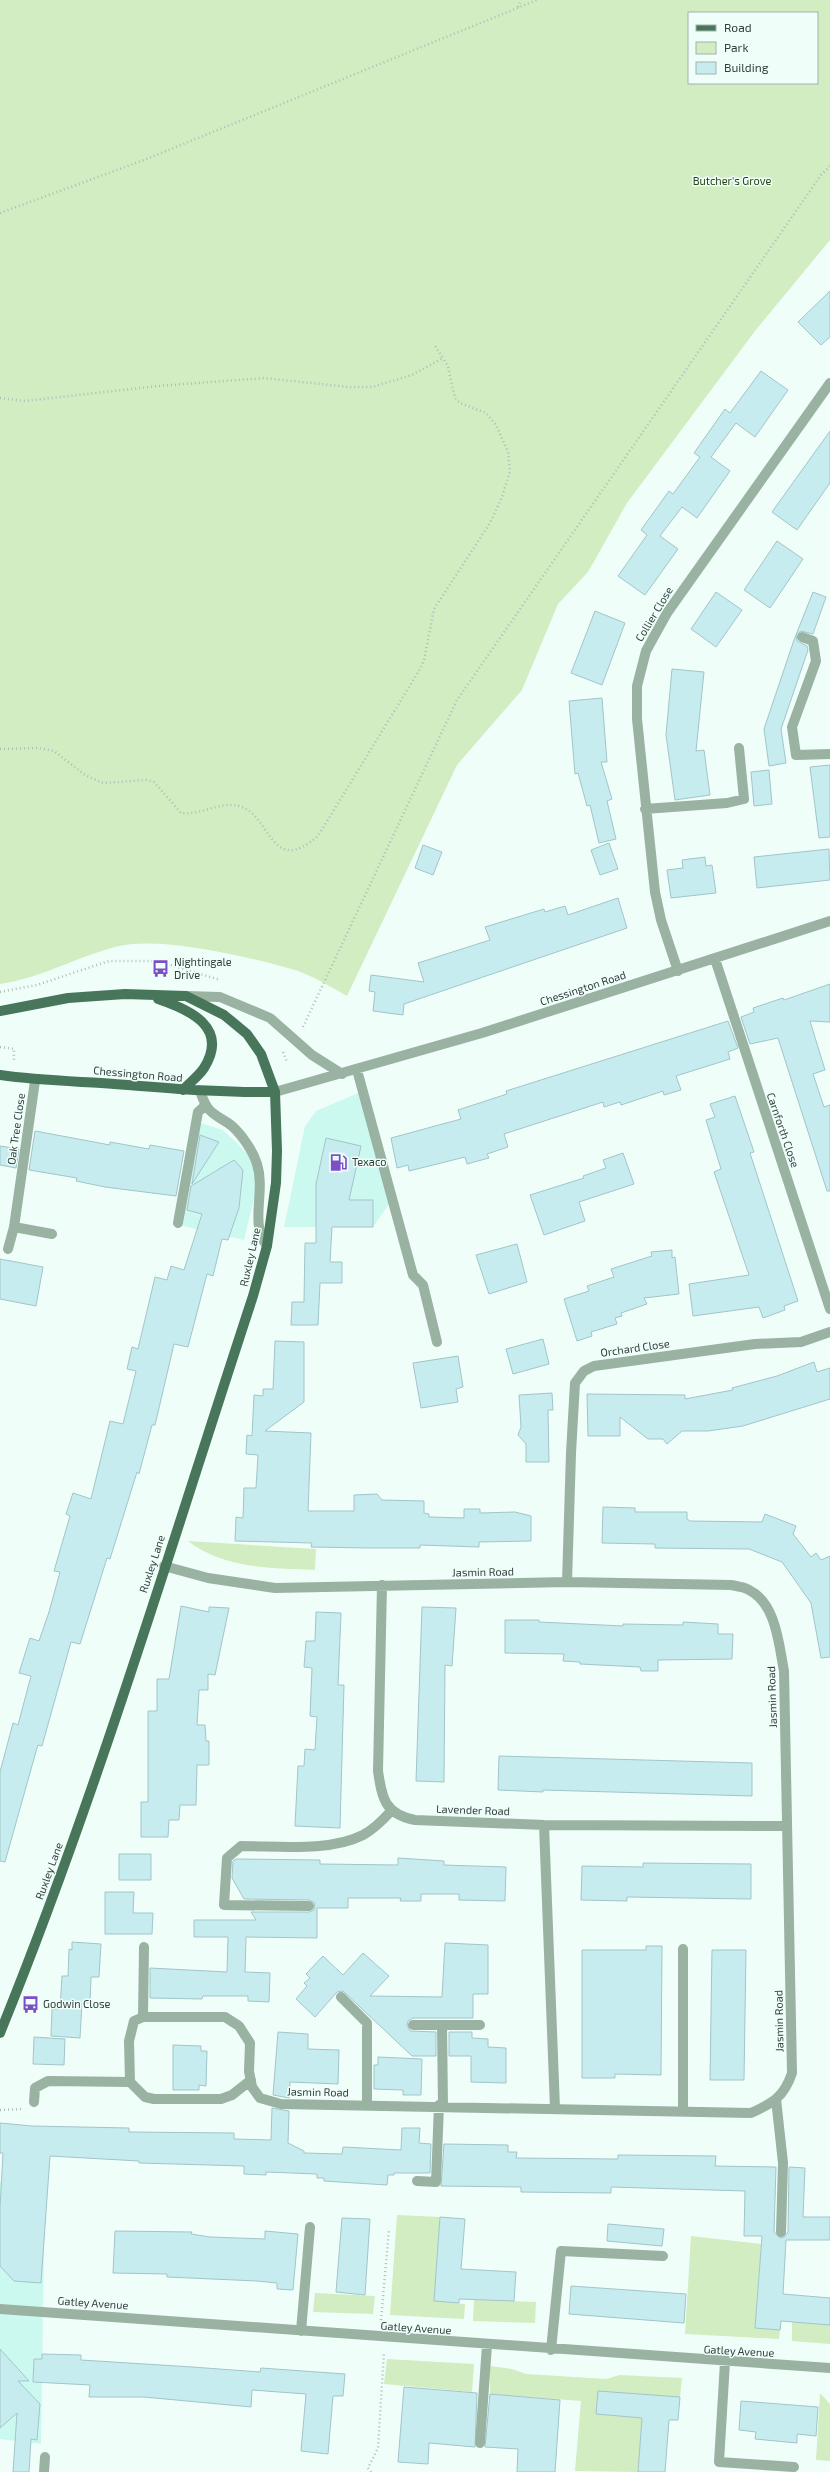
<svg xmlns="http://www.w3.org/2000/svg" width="830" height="2472" viewBox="0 0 830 2472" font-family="'Exo 2',sans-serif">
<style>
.built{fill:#ccf9ef}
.green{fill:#d1edc1;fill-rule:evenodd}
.building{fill:#c7ecef;stroke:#a1c5c8}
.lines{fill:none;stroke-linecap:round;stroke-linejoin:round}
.path{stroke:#afbdb9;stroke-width:2.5;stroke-dasharray:1 3;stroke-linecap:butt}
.minor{stroke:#99b2a2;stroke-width:10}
.major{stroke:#47765a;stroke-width:10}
.labels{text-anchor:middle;stroke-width:3;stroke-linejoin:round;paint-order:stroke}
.park-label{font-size:11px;fill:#26440e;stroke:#f0fefa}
.street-label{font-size:11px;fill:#32403d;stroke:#f0fefa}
.poi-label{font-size:11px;fill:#32403d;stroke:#f0fefa;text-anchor:start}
</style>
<rect width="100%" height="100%" fill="#f0fefa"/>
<!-- built -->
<path class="built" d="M365,1090L394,1197L373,1227H284L305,1126L316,1111Z
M200,1123L223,1130L238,1144L250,1157L257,1175L255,1195L244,1240L183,1226Z
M0,2182L45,2183L41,2444L0,2439Z"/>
<!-- green -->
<path class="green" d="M0,0H830V240L755,331L627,503L588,572L558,604L522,690L457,765L347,996C331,987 315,977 298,971C254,958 163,936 119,946C78,956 42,978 0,984ZM689,13H817V83H689Z
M188,1541L316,1549L315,1570C272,1568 224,1569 188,1541Z
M397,2215L440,2217L434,2301L465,2304L464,2319L390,2315Z
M691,2236L761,2244L755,2328L780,2330L779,2339L685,2334Z
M315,2293L375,2296L373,2314L313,2312Z
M474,2299L536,2302L535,2323L473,2321Z
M792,2322L830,2325V2344L792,2341Z
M387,2359L474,2364L472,2392L384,2384Z
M490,2366L512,2369L526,2374L607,2379L619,2375L682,2378L680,2397L598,2392L597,2414L642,2418L638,2472L575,2471L581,2401L490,2394Z
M820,2393L830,2404V2461L816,2460Z"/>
<!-- building -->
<path class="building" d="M830,291V337L821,345L798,322Z
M761,371L788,390L755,437L736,423L711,457L730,471L697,518L682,507L660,536L678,549L645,595L618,576L647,535L641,530L669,491L673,494L700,457L694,453L725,409L730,413Z
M830,431V483L797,530L772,512Z
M777,541L803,559L770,608L744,590Z
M716,592L742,610L716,647L691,629Z
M813,592L826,597L813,634L801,631L796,635L797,641L807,646L808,650L781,729L786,763L769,766L764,729L794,640Z
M595,611L625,623L602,685L571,673Z
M672,669L704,672L696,751L704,750L710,795L675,800L666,735Z
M602,698L607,762H601L612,799L607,801L616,839L599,843L590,805L587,806L578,773L575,774L569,701Z
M830,765V837L819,838L810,767Z
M769,770L772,804L754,806L751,772Z
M609,843L618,869L600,875L591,850Z
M423,845L442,852L433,875L415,868Z
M829,849L830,880L757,888L754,857Z
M705,857L706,866L712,865L716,893L671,898L667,870L683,868L682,860Z
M618,898L627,928L404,1004L403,1015L373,1011L375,992L369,991L371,975L424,982L418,963L490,940L485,927L544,909L545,912L565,906L568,915Z
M830,984V1022L810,1021L825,1070L813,1074L824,1107L830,1105V1191H827L778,1038L750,1044L741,1017L754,1012L753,1008L783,998L784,1000Z
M728,1021L738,1048L728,1052L730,1059L676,1076L681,1090L664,1095L663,1091L621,1105L620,1102L604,1107L603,1102L504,1134L508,1147L487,1154L489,1158L467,1164L465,1157L409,1171L408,1165L397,1168L391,1138L461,1119L458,1110L507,1094L506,1091Z
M735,1096L754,1152L750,1153L798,1301L784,1306L785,1310L763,1318L759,1307L693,1316L689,1284L749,1275L714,1172L721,1169L706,1120L715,1117L710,1104Z
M35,1131L110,1145V1142L149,1149L150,1145L184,1151L176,1196L105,1187L76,1181L77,1178L29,1170Z
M200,1135L219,1142L192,1184Z
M326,1138L361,1146L349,1200H373V1227H332L330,1262H342V1283H320L318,1325H291L292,1302H304L305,1243H316V1184Z
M0,1146L19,1149L16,1168L0,1165Z
M623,1153L634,1184L579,1202L585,1221L544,1235L530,1195L584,1178L583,1176L606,1168L603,1160Z
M234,1160L243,1170L239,1208L228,1240L222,1239L213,1276L207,1274L188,1347L174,1344L155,1425H152L139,1474L137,1472L110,1559L107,1558L80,1644L71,1642L42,1746L38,1745L35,1755L5,1862L0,1861V1772L13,1723L18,1725L31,1676L19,1673L30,1638L39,1641L49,1612L60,1572L54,1571L70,1516L66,1514L73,1493L91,1499L110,1421L123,1424L136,1371L127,1369L132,1347L138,1349L155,1277L167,1280L171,1266L184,1270L202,1214L187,1210L191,1186Z
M517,1244L527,1282L489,1294L476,1255Z
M672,1250V1258L675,1257L679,1294L644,1298L647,1304L621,1313L622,1316L615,1318L617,1324L591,1332L592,1336L577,1341L564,1299L589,1291L587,1286L614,1277L611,1269L652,1256L651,1252Z
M0,1259L43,1267L36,1306L0,1299Z
M543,1339L549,1364L513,1374L506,1349Z
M275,1341L304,1342V1402L265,1431L311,1433L308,1511H354V1495L377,1494L382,1500L424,1501V1513L429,1514V1517L464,1518V1509H480V1513L515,1512L531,1516V1541L479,1542V1547L420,1545V1548H368L311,1547L312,1543L235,1541L236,1517L243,1518L244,1488H256L258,1455L246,1454L247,1435L252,1436L254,1395L263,1396V1389H273Z
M458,1356L463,1387L456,1389L458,1402L421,1408L413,1363Z
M814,1362L817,1372L830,1368V1399L743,1426L708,1431H682L667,1444L663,1439H648L620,1417V1436H588L587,1394L685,1395V1399L733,1390L732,1388L777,1376Z
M552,1393L553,1410H548L549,1462H526V1444L518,1435L521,1427L519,1395Z
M603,1507L635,1508V1512H687V1519L690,1521L762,1522L765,1514L796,1526L793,1534L811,1557L816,1553L821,1560L830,1556V1657L821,1658L811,1603L782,1562L749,1549L655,1548V1544L602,1543Z
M181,1606L209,1612V1607L229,1608L215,1675L208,1674V1690H199L197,1725H205L206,1741H209V1765H197L196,1805H180L179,1820H169L168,1837H141V1802H148V1711H157V1679H169Z
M422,1607L456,1608L452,1666L445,1665L444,1782L416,1781Z
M316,1612L341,1613L338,1685H344L340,1828L295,1826L298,1766H304L305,1749L315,1750L317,1717L310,1716L312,1668L304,1667L306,1641H315Z
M505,1620H539V1622L623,1626V1624L683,1625V1622L718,1624V1634H733L732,1659L658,1660V1671H641L640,1667L580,1664V1662L563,1661L564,1654L505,1653Z
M499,1756L752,1763V1796L543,1790V1792L498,1790Z
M119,1854H151V1880H119Z
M398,1858L444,1861V1865L506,1867L505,1901L459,1900V1894H421V1901H400L401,1898H348V1908H317V1938L246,1937L245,1972L270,1973L269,2002L248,2001V1996H203L202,1999L150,1998V1968L227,1972L228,1937H194V1920H256L251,1912H309L314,1910L315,1903L309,1900L244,1899L232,1878L233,1861L236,1859L320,1860V1864L398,1865Z
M643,1863L751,1864V1899L627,1897V1901L581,1900L582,1866L643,1867Z
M105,1892H134L133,1913H153L152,1934H105Z
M72,1942L101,1944L99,1977H91L90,2003H82L80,2038L51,2036L52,2009H60L62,1976H68L69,1949L72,1950Z
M445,1943L488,1945V1994H473V2018H413L408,2021L407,2025L410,2031L436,2032V2056H412L343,1991L337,1992L315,2017L296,1999L307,1986L304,1983L310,1978L306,1974L323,1956L343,1975L363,1953L389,1976L370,1996L442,1997Z
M646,1946H662L661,2075L615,2074V2078H582V1950H646Z
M712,1950H746L744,2080H710Z
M278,2032L308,2034V2049L339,2050L338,2084L290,2082L289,2098L273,2095Z
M449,2032H472V2038L488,2039V2047L506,2048V2083L471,2082V2056H449Z
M34,2037L65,2039L64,2065L33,2064Z
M173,2045L201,2046V2051H207L206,2086L199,2085V2090H173Z
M378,2057L422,2059L421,2095H403V2090L374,2089V2065H378Z
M272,2108L289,2111L288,2143L304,2151V2153L342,2154L343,2147L401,2150L402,2128H420L419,2143L431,2144L430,2173H394V2175H388L387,2185L324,2181V2178H317V2174L266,2172V2175L244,2174V2166L139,2163V2161L50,2156L41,2283L14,2281L0,2266V2208L3,2153H0V2123L32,2126L129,2128V2132L234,2133V2139L271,2140Z
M444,2144L508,2145V2152H517L516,2158L618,2159V2155L716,2156L715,2166L776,2167L774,2232L780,2238L784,2237L788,2232L789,2167L805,2168L803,2217H830V2240H786L783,2294L830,2298V2325L781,2321L780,2330L755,2328L762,2236H744L745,2191L611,2187V2193L521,2192V2187L441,2186Z
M440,2217L465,2219L461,2269L516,2272L514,2301L459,2299V2303L434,2301Z
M342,2218L370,2219L365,2295L336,2292Z
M608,2224L664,2229L662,2246L607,2241Z
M115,2231L192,2232L191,2234L210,2237L265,2239V2231L298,2234L293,2290L277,2289V2283L257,2281L167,2277V2274L113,2273Z
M571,2286L686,2294L684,2323L569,2314Z
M0,2349L29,2381H18L40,2404L37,2440L31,2439L29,2472H13L17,2413L0,2428Z
M42,2354L81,2355V2360L192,2367L260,2372L261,2368L345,2374L343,2396H333L328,2454L301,2451L306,2394L252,2390L251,2407L144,2397H89L90,2385L33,2382L34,2359H42Z
M404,2387L477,2393L475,2447L429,2443L428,2464L398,2462Z
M598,2391L680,2397L678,2420H669L665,2472H638L642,2418L596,2414Z
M490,2394L560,2400L555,2472H517L518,2449L485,2447Z
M741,2401L818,2407L816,2436L797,2434V2443L755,2439L756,2432L739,2430Z"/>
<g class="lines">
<!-- path -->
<path class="path" d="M518,7L521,0
M0,213L144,160L537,0
M0,398L25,401L158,386L264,378L349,387H372L412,375L443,358L435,346
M0,749L39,748L54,751L85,775L103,783L146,780L154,782L181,813C200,816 219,801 239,806C271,814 270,878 318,836L420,669L424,660L434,609L490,523L502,497L510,471L508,452L496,425L486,413L460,403L455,398L448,367L443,358
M0,992L37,985L109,961H157L220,980
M303,1027L457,700L821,175L830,166
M0,1047L14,1049V1061
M283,1052L287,1062
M0,2110L21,2109
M381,2320L389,2229
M371,2472L368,2468L378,2448L384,2352"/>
<!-- minor -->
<path class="minor" d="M802,637L813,641L816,661L792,727L796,755L830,754
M645,809L727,803L744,799L739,748
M715,959L830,1309
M678,971L661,920L655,892L637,719V686L646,651L667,613L830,383
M186,996L220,997L270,1018L312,1055L342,1074
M357,1070L413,1275L423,1285L437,1342
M200,1091C202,1096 204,1103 208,1108C212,1115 225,1120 232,1126C242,1135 253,1151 257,1164C266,1192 249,1223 267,1246
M275,1092L482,1033L830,921
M178,1223L198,1112L206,1105
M14,1227L52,1234
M8,1249L14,1227L35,1081
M164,1566L208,1578L275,1588L567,1582L731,1585C736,1586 744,1587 749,1590C776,1603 779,1645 784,1671L792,2073C784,2097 773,2103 751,2113L281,2104L260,2098L252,2087L249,2071L250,2043L239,2026L225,2017H143L134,2021L129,2041L130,2082L145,2097L154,2099H221L232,2095L251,2080
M567,1582L571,1453L575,1383L584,1371L594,1366L755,1344L801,1342L830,1332
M382,1585L378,1771C382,1799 385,1814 415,1820L544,1825L786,1826
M544,1825L555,2108
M309,1906L224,1905L227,1858L241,1846C278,1846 330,1852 363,1835C374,1829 383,1820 391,1811
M683,1949V2111
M341,1997L367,2023V2105
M143,2017L144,1947
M413,2025H480
M442,2025L443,2106
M776,2099L783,2163L781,2232
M34,2102L35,2088L48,2081L130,2082
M417,2181L436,2182L439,2105
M0,2309L830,2368
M301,2331L310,2227
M551,2350L561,2251L663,2256
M725,2362L719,2462L794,2467
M480,2443L487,2345
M44,2472L45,2457"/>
<!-- major -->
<path class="major" d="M158,999C191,1010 229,1028 204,1068C199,1076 189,1083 183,1090
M0,1011L68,998L125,994L186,996L224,1015L247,1034L261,1054L275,1092L277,1151L276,1183L267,1246L253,1296C172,1542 98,1792 0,2033
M0,1075C34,1080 67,1081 101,1083C159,1087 216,1093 275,1092"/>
</g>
<!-- icons -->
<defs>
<symbol id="bus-bare" viewBox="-9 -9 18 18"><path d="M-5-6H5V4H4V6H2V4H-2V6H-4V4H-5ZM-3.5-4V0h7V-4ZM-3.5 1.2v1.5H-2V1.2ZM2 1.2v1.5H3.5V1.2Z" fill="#7c4fc7" stroke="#f0fefa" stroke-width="2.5" paint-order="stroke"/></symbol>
<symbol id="fuel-bare" viewBox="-9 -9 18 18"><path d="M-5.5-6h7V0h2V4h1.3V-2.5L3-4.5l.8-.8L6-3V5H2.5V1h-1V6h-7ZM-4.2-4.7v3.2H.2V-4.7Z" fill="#7c4fc7" stroke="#f0fefa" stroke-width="2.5" paint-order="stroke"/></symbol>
</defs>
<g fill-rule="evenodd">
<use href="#bus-bare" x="148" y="956" width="25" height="25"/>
<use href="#fuel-bare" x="326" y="1150" width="25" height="25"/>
<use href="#bus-bare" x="18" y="1992" width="25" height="25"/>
</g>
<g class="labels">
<!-- park labels -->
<g class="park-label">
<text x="732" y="185">Butcher's Grove</text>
</g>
<!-- street labels -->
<g class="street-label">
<text transform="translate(654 614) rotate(-59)" y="4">Collier Close</text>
<text transform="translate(583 988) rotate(-18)" y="4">Chessington Road</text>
<text transform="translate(138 1074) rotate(5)" y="4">Chessington Road</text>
<text transform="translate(16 1129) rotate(-82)" y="4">Oak Tree Close</text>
<text transform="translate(783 1130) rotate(71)" y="4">Carnforth Close</text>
<text transform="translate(250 1257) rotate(-77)" y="4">Ruxley Lane</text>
<text transform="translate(635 1348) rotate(-8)" y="4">Orchard Close</text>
<text transform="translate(152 1564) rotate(-72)" y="4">Ruxley Lane</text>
<text transform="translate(483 1572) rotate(-1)" y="4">Jasmin Road</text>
<text transform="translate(772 1697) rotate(-92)" y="4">Jasmin Road</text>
<text transform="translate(473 1810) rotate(2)" y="4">Lavender Road</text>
<text transform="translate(49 1871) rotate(-70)" y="4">Ruxley Lane</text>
<text transform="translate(779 2021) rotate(-91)" y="4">Jasmin Road</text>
<text transform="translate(318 2092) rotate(1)" y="4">Jasmin Road</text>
<text transform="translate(93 2303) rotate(4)" y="4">Gatley Avenue</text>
<text transform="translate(416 2328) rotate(4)" y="4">Gatley Avenue</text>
<text transform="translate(739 2351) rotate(3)" y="4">Gatley Avenue</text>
</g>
<!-- poi labels -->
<g class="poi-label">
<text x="174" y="966">Nightingale<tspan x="174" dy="13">Drive</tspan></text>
<text x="352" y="1166">Texaco</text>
<text x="43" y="2008">Godwin Close</text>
</g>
</g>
<!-- legend -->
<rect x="688" y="12" width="130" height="72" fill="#f0fefa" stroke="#a4b2ae"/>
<rect x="696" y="25" width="20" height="6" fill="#47765a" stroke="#a4b2ae"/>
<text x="724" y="32" font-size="12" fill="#32403d">Road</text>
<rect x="696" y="42" width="20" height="12" fill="#d1edc1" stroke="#a4b2ae"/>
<text x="724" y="52" font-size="12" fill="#32403d">Park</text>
<rect x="696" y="62" width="20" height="12" fill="#c7ecef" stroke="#a4b2ae"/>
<text x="724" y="72" font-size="12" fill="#32403d">Building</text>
</svg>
